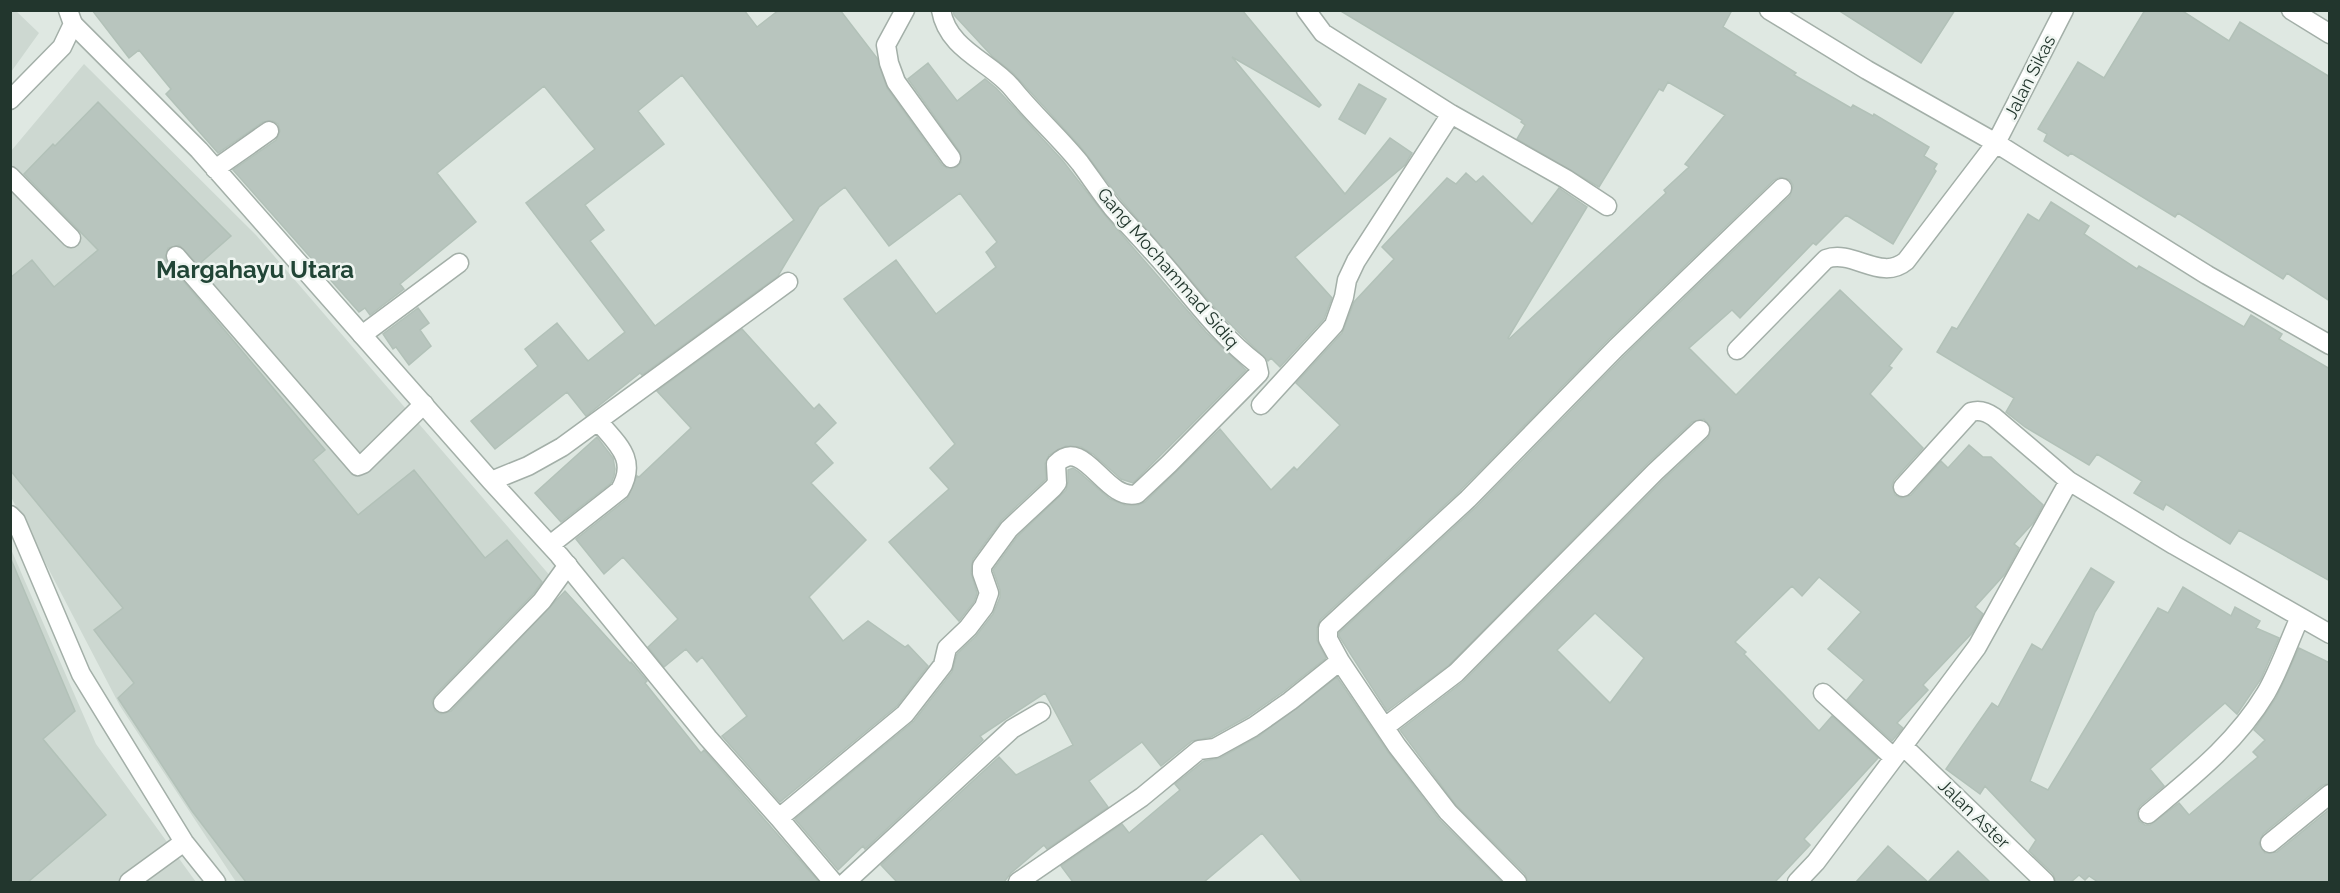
<svg xmlns="http://www.w3.org/2000/svg" width="2340" height="893" viewBox="0 0 2340 893" font-family="Raleway,sans-serif">
<style>
.built{fill:#cdd8d1}
.building{fill:#b8c5be;stroke:#b2c1b8;stroke-width:1.5;fill-rule:evenodd}
.lines{fill:none;stroke-linecap:round;stroke-linejoin:round}
.service-casing{stroke:#a3afa8;stroke-width:21}
.minor-casing{stroke:#a3afa8;stroke-width:21}
.tertiary-casing{stroke:#a3afa8;stroke-width:21}
.service{stroke:#fff;stroke-width:18}
.minor{stroke:#fff;stroke-width:18}
.tertiary{stroke:#fff;stroke-width:18}
.labels{text-anchor:middle;stroke-width:5;stroke-linejoin:round;paint-order:stroke}
.street-label{font-size:18px;fill:#22362d;stroke:#eff5f1}
.district-label{font-size:24px;font-weight:bold;fill:#214536;stroke:#eff5f1}
</style>
<rect width="100%" height="100%" fill="#dfe8e2"/>
<!-- built -->
<path class="built" d="M11,10L16,11L39,33L11,72Z
M84,64L256,235L558,585L484,684L700,756L810,882H236L120,706L11,497V151Z
M10,547L96,744L196,882H11Z"/>
<!-- building -->
<path class="building" d="M92,10H744L757,27L779,10H840L877,58L887,88L942,165L947,168L957,167L961,162L960,152L908,79L928,63L957,101L985,79L996,88L1063,161L1104,214L1206,332L1246,370L1133,483L1121,479L1093,454L1081,447L1066,446L1049,455L1045,464L1046,479L1001,521L973,559L971,573L977,593L974,602L959,621L889,542L949,489L930,468L955,444L844,299L896,260L936,314L996,267L986,252L997,242L960,193L889,246L845,187L819,207L778,276L642,375L640,373L586,416L567,392L495,449L471,421L538,366L525,349L557,323L588,361L625,332L526,203L595,149L544,86L437,173L476,222L400,284L404,289L370,315L365,308L359,312L233,170L276,140L280,131L278,124L273,121L263,122L218,153L166,94L171,89L139,50L129,58ZM682,75L794,220L655,326L590,241L604,230L585,205L664,144L638,111Z
M953,10H1242L1321,105L1319,107L1232,57L1345,194L1390,138L1412,153L1405,165L1295,257L1332,298L1324,319L1280,367L1271,358L1268,361L1223,317L1121,200L1080,146L1012,72L992,56L954,15Z
M1339,10H1732L1723,27L1796,73L1794,75L1851,108L1853,105L1873,116L1874,114L1929,147L1924,156L1937,164L1934,169L1936,171L1893,244L1846,215L1816,245L1813,243L1740,318L1732,310L1689,348L1736,395L1840,290L1902,349L1889,366L1892,368L1870,394L1923,448L1894,480L1892,485L1895,495L1901,498L1911,495L1941,461L1948,468L1969,445L1983,457H1991L2043,505L2033,523L2014,544L2019,548L2005,574L1975,607L1983,614L1972,633L1923,685L1928,690L1897,723L1903,728L1892,741L1847,700L1864,680L1828,649L1861,612L1819,577L1802,596L1792,586L1735,642L1746,652L1744,654L1819,731L1832,716L1878,758L1804,839L1810,845L1775,882H1528L1525,874L1456,805L1400,730L1464,681L1663,480L1708,438L1711,428L1704,419L1692,422L1647,464L1449,665L1387,711L1339,636V633L1476,507L1624,356L1790,196L1793,185L1790,180L1780,177L1774,180L1608,340L1460,491L1320,620L1317,628V640L1326,658L1283,692L1247,717L1211,737L1192,741L1161,766L1142,742L1089,781L1108,807L1047,849L1044,845L1011,873L1004,882H897L881,865L999,757L1016,775L1073,745L1045,693L980,736L983,740L865,849L863,846L838,870L795,819L914,721L952,672L957,654L976,636L993,614L1000,597V590L993,570L1017,537L1066,490L1068,482V470L1073,468L1079,472L1110,499L1125,505H1138L1145,502L1220,429L1271,490L1294,467L1297,470L1340,425L1296,383L1342,333L1354,302L1394,259L1382,247L1447,178L1456,184L1466,173L1476,182L1483,176L1532,224L1559,188L1587,207L1508,338L1509,339L1666,193L1664,190L1689,167L1685,164L1725,115L1668,82L1663,91L1659,89L1599,187L1517,139L1525,125L1521,122L1522,120ZM1595,613L1644,658L1610,703L1557,650Z
M1838,10H1955L1921,63Z
M2145,10H2181L2229,41L2240,22L2330,77V301L2287,273L2283,279L2178,213L2175,217L2071,153L2068,156L2044,141L2047,134L2038,129L2078,62L2104,78Z
M1359,84L1386,99L1365,134L1339,119Z
M98,102L231,236L198,265L179,245L168,248L165,259L325,450L313,460L358,515L414,470L485,558L507,540L542,582L533,594L435,695L432,701L435,711L441,714L451,711L565,591L630,663L631,662L647,681L645,683L701,753L704,750L819,882H246L192,811L118,698L134,683L94,630L123,608L10,470V278L32,260L54,287L98,250L24,174L53,144L55,146Z
M2051,202L2089,226L2084,234L2137,269L2139,266L2244,327L2251,315L2282,334L2279,339L2330,369V581L2239,530L2230,544L2166,504L2163,510L2134,493L2142,481L2097,454L2089,465L2025,427L2006,412L2014,398L1937,352L1952,327L1957,329L2028,214L2039,221Z
M418,308L429,323L420,330L431,346L409,365L396,347L393,349L383,334Z
M742,329L814,409L819,404L836,423L815,443L833,463L811,483L866,540L809,597L843,641L868,621L905,647L908,645L928,666L897,706L780,802L722,736L747,716L702,657L697,662L686,649L664,667L648,647L678,619L623,557L604,574L576,539L627,499L637,476L639,477L691,428L657,391Z
M597,437L613,458L615,469L614,476L611,483L561,522L535,493Z
M10,557L75,711L43,739L106,815L28,882H10Z
M2091,568L2114,582L2095,612L2030,781L2048,790L2158,608L2168,613L2183,587L2231,616L2235,607L2260,621L2256,628L2279,638L2261,679L2237,714L2225,703L2150,769L2164,786L2140,806L2137,811L2139,821L2145,825H2150L2179,803L2189,815L2258,757L2253,752L2265,740L2254,730L2276,698L2299,648L2330,663V783L2323,785L2263,834L2259,844L2265,853L2277,852L2330,809V882H2098L2089,876L2085,880L2079,875L2071,882H2056L2053,874L2029,851L2036,840L1985,786L1980,794L1946,769L1992,703L1998,707L2032,644L2042,650Z
M1337,677L1388,752L1439,819L1502,882H1302L1262,833L1204,882H1073L1061,866L1122,824L1129,833L1180,790L1175,784L1204,761L1220,758L1259,736Z
M1888,846L1928,882L1958,851L1990,882H1856Z"/>
<g class="lines">
<defs>
<path id="service" d="M10,176L71,238
M176,256L358,466L363,464L424,404
M362,335L459,263
M10,515L16,521L81,674L184,842L216,882
M443,703L542,601L568,565
M129,882L184,842"/>
<path id="minor" d="M905,10L886,45L889,63L896,82L951,158
M1306,10L1323,33L1451,114L1566,179L1607,206
M1769,10L1867,70L1996,143L2207,275L2330,345
M2291,10L2330,34
M73,24L199,150L491,481L559,555L708,738L779,818L833,882
M215,169L269,131
M1737,350L1826,259C1853,249 1881,282 1906,261L1996,143L2064,10
M1261,405L1334,325L1344,297L1347,280L1356,261L1451,114
M491,481L528,466L562,447L788,282
M1903,487L1971,412C1980,409 1987,412 1994,417L2069,481L2174,545L2330,634
M550,545L620,490C638,459 617,444 598,421
M1823,693L1894,758
M1385,727L1456,673L1655,472L1700,430
M1903,746L2045,882
M2148,814C2192,777 2236,743 2266,693C2279,671 2289,641 2300,617
M779,818L905,714L943,665L947,648L968,628L984,607L989,593L982,573V566L1009,529L1053,488L1057,483L1056,464C1084,434 1105,502 1137,494L1169,464L1259,373L1257,364C1215,332 1187,289 1152,251C1139,236 1125,222 1112,207C1101,193 1091,178 1080,163C1059,137 1034,115 1013,89C992,62 948,51 941,10
M2270,843L2330,794
M846,882L1012,729L1041,712
M1018,882L1142,797L1199,750L1215,748L1253,727L1290,701L1340,661
M1517,882L1448,812L1397,746L1340,661L1328,639V628L1468,499L1616,348L1782,188
M1797,882L1816,862L1894,758L1977,647L2069,481"/>
<path id="tertiary" d="M10,100L62,47L73,24L68,10"/>
</defs>
<!-- service casing -->
<use href="#service" class="service-casing"/>
<!-- minor casing -->
<use href="#minor" class="minor-casing"/>
<!-- tertiary casing -->
<use href="#tertiary" class="tertiary-casing"/>
<!-- service -->
<use href="#service" class="service"/>
<!-- minor -->
<use href="#minor" class="minor"/>
<!-- tertiary -->
<use href="#tertiary" class="tertiary"/>
</g>
<g class="labels">
<!-- street labels -->
<g class="street-label">
<text transform="translate(2030 77) rotate(-63)" y="6">Jalan Sikas</text>
<text transform="translate(1168 268) rotate(49)" y="6">Gang Mochammad Sidiq</text>
<text transform="translate(1974 814) rotate(44)" y="6">Jalan Aster</text>
</g>
<!-- district labels -->
<g class="district-label">
<text x="255" y="278">Margahayu Utara</text>
</g>
</g>
<!-- border -->
<rect width="2340" height="893" fill="none" stroke="#22362d" stroke-width="24"/>
</svg>
